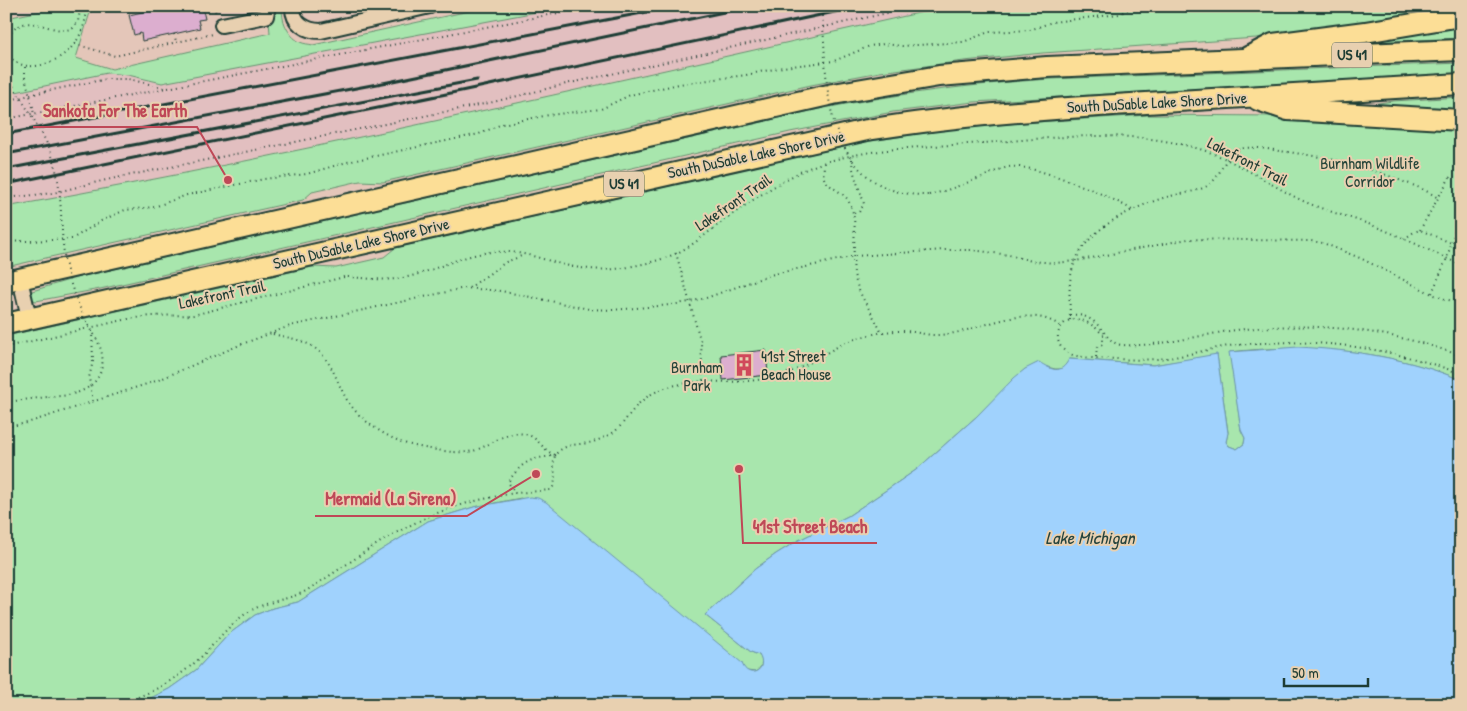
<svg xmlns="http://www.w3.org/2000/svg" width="1467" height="711" viewBox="0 0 1467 711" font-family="'Patrick Hand',sans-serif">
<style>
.built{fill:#e2bfc0}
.green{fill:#a8e6ad;stroke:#649270}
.water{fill:#a0d2fd;stroke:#6c96ad}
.building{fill:#dcaecf;stroke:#1f3d34}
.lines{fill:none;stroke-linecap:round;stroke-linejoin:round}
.minor-casing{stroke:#1f3d34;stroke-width:18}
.highway-casing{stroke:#1f3d34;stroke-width:24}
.path{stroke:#1f3d34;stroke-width:2;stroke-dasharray:1 4;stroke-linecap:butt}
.minor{stroke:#e8d0b0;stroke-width:14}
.highway{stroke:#fcde96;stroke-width:20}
.rail{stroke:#1f3d34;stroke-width:3}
.path-bridge{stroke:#1f3d34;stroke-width:2;stroke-dasharray:1 4;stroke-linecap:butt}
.labels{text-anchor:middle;stroke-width:4;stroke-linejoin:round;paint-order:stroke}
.shield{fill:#e8d0b0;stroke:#5b6959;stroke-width:1}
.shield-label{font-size:15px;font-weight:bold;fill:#1f3d34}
.street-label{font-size:16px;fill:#1f3d34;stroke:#e8d0b0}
.park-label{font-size:16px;fill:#26453a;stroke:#e8d0b0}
.poi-label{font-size:16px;fill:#1f3d34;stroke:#e8d0b0;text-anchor:start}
.water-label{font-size:18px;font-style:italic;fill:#25443e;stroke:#e8d0b0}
.leader{fill:none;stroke:#bf4857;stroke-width:2}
.callout-dot{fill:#bf4857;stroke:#e8d0b0;stroke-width:2}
.callout-label{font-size:18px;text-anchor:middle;font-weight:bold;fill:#bf4857;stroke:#e8d0b0;stroke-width:4;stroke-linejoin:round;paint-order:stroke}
</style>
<rect width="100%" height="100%" fill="#e4c6b9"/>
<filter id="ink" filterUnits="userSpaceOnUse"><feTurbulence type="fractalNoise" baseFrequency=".02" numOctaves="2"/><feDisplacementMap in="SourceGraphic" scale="10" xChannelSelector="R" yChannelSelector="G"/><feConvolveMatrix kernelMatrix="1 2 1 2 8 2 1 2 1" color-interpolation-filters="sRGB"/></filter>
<g filter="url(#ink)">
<!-- built -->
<path class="built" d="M568,6H950L374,134L93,191L6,207V94L107,73L128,75L162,83Z"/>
<!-- green -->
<path class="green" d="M66,6H92L76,58L112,69L270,33L269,22L272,6H283C280,19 288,36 300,42C304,44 309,44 313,45L492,6H568L162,83L128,75L107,73L6,94V18Z
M950,6H1461V12L1285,36L1043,53L964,61L880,72L811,85L383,182L360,181L312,192L303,200L6,267V207C323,150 636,76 950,6Z
M1461,24V38L1348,43Z
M1461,63V73L974,102L893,112L790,132L100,289L36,301L29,298L32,291L79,277L819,109C897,94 971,84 1050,79Z
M1461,97V114L1364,105L1393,101Z
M1148,115L1276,116L1461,126V380C1387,350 1308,343 1230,352L1241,430L1245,438L1244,444L1237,449L1229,446L1226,442L1228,432L1217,355L1153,365L1070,359L1065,367L1062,369H1055L1047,367L1025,369L976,417L916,470L848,516L797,541L776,554L755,569L705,615L751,652L759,655C764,661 762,668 755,672L747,671L521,498L474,507L428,521L298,602L273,608L255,615L229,634L196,670L169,689L147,700L130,705H6V336L312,267L336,268L384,257L395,248L864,142L951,129L1020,123Z"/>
<!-- water -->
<path class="water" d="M1298,347C1354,350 1408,358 1461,380V705H130L147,700L169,689L196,670L229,634L255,615L273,608L298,602L428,521L474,507L530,497L538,498L546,502L742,663C747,680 769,671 759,655L751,652L705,615L755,569L776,554L797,541L848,516L916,470L976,417L1014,378L1025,369L1039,362C1052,370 1061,375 1069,359L1153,365L1217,354L1228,433L1226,442L1229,446L1237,449L1244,444L1245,438L1241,430L1229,352Z"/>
<!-- building -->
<path class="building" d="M169,6H202L205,19L198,20L200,28L174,34L142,41L141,33L134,35L129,15Z
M766,350L768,375L723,380L721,355Z"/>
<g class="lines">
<defs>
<path id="minor" d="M293,6C292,23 306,31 321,31L430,6
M222,25L266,16L268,6
M20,279L29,318"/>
<path id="highway" d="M1248,57L1273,44L1365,32L1461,16
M1258,100L1288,110L1461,120
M6,282L833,94L939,76L1047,67L1461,50
M6,324L867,130C965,114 1063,108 1162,102C1261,96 1361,90 1461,84"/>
</defs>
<!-- minor casing -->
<use href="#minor" class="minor-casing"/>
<!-- highway casing -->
<use href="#highway" class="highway-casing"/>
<!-- path -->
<path class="path" d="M166,6V7
M214,6L216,14
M174,34L176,41
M6,41C24,4 51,38 73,28L78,21L81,6
M75,44L115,56L213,34
M6,52C22,78 60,64 75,43C82,34 87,18 87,6
M25,67V77
M6,101L42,92L107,79H128L166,88
M6,119L595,6
M852,159C852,174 860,188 864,204L859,212L853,213
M824,163C824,167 823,174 824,178C829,189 844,191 849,202C860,223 851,250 854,273C857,295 873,312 881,332
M929,195C947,191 963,184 980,178C990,174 999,169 1009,167C1033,163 1111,196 1132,210
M6,198L53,193L106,180L489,103L566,84L919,6
M1420,230L1450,177
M1404,239L1414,232L1420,230L1461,247
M6,242L72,239L101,221L125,210L154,207L187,195L264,179L307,174L347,162L479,134L502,124L549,115L601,109L630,95L679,84L746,75L783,67L834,61L870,46L884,44L902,46L963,42L989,32L1030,30L1052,22L1119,14L1135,6
M469,288L506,262L524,255
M1432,293L1447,258L1456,227
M1070,315C1102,312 1103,344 1122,345C1160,347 1199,335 1236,330C1311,321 1390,329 1461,356
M1070,320C1070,305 1068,286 1072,271C1082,231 1127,210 1163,198C1176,194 1191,193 1203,188C1224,180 1221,151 1245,148C1256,147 1269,149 1279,151C1323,156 1364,165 1404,182C1416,186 1428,191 1438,198
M92,331L93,361L89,378L93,402
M273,334C288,338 303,339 316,349C332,361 337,383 347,400C359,419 380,433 401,442C414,447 454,454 468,452C488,449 503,430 525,434C539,437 543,452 556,455
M6,347L128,319L151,316L193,315L344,277C363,277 383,282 403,278C434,272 461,254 493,252C516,250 536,257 557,263C582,270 608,272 633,266C649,263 665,259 679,252C693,245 705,235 718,225C745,205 787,175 819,164C872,147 928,147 983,143C1054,138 1126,128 1196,148C1234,158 1266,183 1301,200C1325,211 1350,217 1374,226C1403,237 1432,252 1461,265
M1096,357L1097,347L1103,344V335C1066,294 1040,345 1073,355C1087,359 1104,358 1118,359C1135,360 1151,360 1167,358C1191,355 1214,347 1238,345C1313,337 1391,347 1461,374
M703,381C733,383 765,382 793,371C817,361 836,344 861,337C873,334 886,331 898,331C911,330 923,335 936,335C977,335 1021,300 1061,326
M6,402L47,397
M6,427L27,423L156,381L242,344L290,326L465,288L501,291L589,309L612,310L671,305L689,302L706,298L770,275L855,256L945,250H972L1009,255L1032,261L1055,263L1076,261L1188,239L1311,241L1323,243L1360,258L1432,294L1445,299L1461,303
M556,455C549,457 542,457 535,459C522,463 516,471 508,482L515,493L551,490C561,478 547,460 559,451C568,443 582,445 593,442C599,440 605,437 611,434C621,428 626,418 634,409C652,387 677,384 703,381L701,343L676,253
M104,705C115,702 127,700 138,697C164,687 189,670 208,650C222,635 232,622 250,611C267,601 287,600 304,592C339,571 373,544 409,526C443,508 478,499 515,493"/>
<!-- minor -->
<use href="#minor" class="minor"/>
<!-- highway -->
<use href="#highway" class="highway"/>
<!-- rail -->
<path class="rail" d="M6,134L679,6
M6,154L388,82L753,6
M6,169L477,80
M6,184L461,91L863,6"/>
<!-- path-bridge -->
<path class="path-bridge" d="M821,6C825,37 824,68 829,99C838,155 868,197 929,195
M6,73C20,100 40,125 51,153C66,193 57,237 69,278C73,292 79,307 86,320C95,337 108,353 100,373C91,394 67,396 47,397
M25,77L33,107L34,118"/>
</g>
</g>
<!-- icons -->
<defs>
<symbol id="building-bare" viewBox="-9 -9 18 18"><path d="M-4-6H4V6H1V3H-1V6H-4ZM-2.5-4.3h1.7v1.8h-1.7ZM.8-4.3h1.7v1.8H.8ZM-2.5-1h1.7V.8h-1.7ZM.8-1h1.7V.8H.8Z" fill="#d1495b" stroke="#e8d0b0" stroke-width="2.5" paint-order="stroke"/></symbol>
</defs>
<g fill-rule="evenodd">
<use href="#building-bare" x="728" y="349" width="32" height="32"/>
</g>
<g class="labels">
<!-- shield labels -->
<g class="shield">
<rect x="1332" y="42.5" width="40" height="25" rx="4"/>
<rect x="604" y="171.5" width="40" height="25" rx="4"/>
</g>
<g class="shield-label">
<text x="1352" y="60">US 41</text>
<text x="624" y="189">US 41</text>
</g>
<!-- street labels -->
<g class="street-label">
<text transform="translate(1157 102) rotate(-3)" y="6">South DuSable Lake Shore Drive</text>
<text transform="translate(756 154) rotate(-12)" y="6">South DuSable Lake Shore Drive</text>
<text transform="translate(1248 161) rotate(27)" y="6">Lakefront Trail</text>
<text transform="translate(733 202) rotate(-34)" y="6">Lakefront Trail</text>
<text transform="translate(361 243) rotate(-13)" y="6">South DuSable Lake Shore Drive</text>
<text transform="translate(222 294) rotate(-12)" y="6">Lakefront Trail</text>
</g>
<!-- park labels -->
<g class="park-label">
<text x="1370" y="169">Burnham Wildlife<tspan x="1370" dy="18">Corridor</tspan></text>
<text x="697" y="373">Burnham<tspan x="697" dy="18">Park</tspan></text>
</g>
<!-- poi labels -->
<g class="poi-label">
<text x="761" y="362">41st Street<tspan x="761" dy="18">Beach House</tspan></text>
</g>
<!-- water labels -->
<g class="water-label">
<text x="1090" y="544">Lake Michigan</text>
</g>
</g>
<!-- callouts -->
<path class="leader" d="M228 180L197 127H33M536 474L467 516H315M739 469L743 543H877"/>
<g class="callout-dot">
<circle cx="228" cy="180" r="5"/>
<circle cx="536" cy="474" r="5"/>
<circle cx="739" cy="469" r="5"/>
</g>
<g class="callout-label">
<text x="115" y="117">Sankofa For The Earth</text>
<text x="391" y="505">Mermaid (La Sirena)</text>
<text x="810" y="533">41st Street Beach</text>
</g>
<!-- margin -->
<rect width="1467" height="711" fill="none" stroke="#e8d0b0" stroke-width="25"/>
<rect x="12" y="12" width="1442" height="686" fill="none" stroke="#1f3d34" stroke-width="2" filter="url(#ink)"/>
<!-- scale -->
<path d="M1284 678v8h84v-8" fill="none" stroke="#1f3d34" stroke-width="2.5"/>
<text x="1292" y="678" font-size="15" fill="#1f3d34" stroke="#e8d0b0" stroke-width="4" paint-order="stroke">50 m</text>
</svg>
